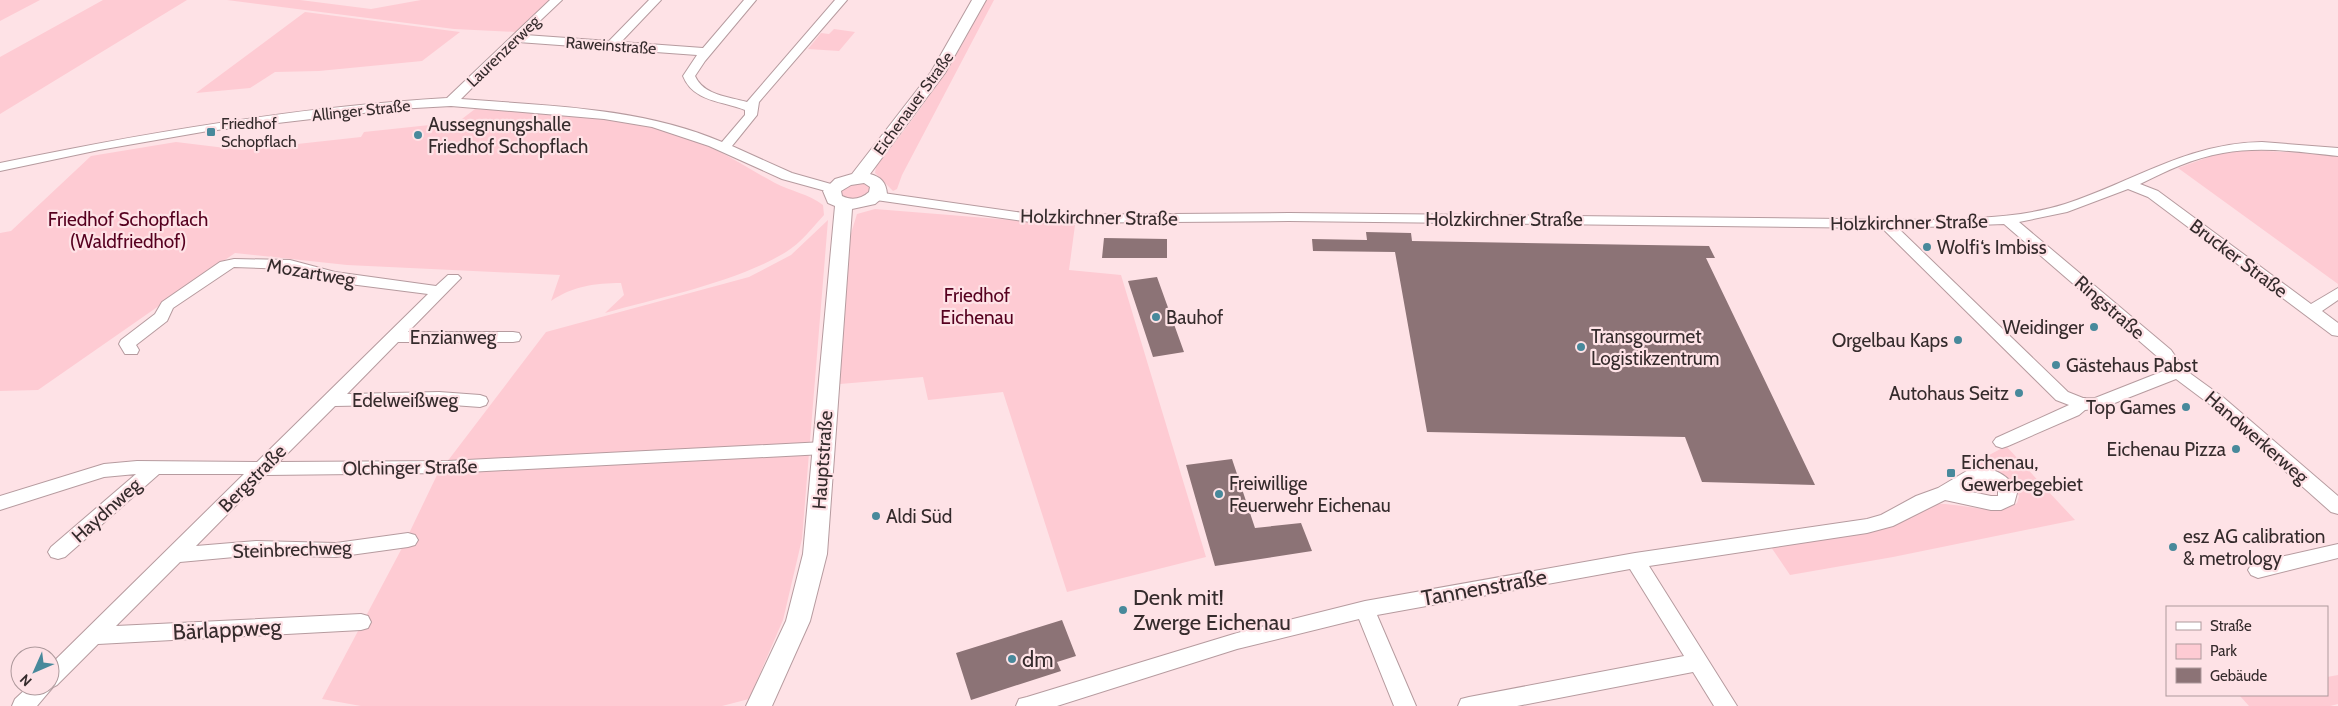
<svg xmlns="http://www.w3.org/2000/svg" width="2338" height="706" viewBox="0 0 2338 706" font-family="Cabin,sans-serif">
<style>
.green{fill:#fecbd3}
.building{fill:#8c7376}
.lines{fill:none;stroke-linecap:round;stroke-linejoin:round}
.minor-casing{stroke:#b69b9f;stroke-width:2}
.major-casing{stroke:#b69b9f;stroke-width:2}
.minor{fill:#fff;fill-rule:evenodd}
.major{fill:#fff;fill-rule:evenodd}
.poi-dot{fill:#48899b;stroke:#fee2e6;stroke-width:2}
.labels{text-anchor:middle;stroke-width:4.5;stroke-linejoin:round;paint-order:stroke}
.far-street-label{font-size:16px;fill:#352b2c;stroke:#fee2e6}
.far-poi-label{font-size:16px;fill:#352b2c;stroke:#fee2e6;text-anchor:start}
.poi-label{font-size:19px;fill:#352b2c;stroke:#fee2e6;text-anchor:start}
.street-label{font-size:19px;fill:#352b2c;stroke:#fee2e6}
.park-label{font-size:19px;fill:#56001f;stroke:#fee2e6}
.near-street-label{font-size:22px;fill:#352b2c;stroke:#fee2e6}
.near-poi-label{font-size:22px;fill:#352b2c;stroke:#fee2e6;text-anchor:start}
</style>
<rect width="100%" height="100%" fill="#fee2e6"/>
<!-- green -->
<path class="green" d="M0,0H40L0,21Z
M103,0H187L0,114V57Z
M227,0H300L371,9L421,0H551L516,32L454,29Z
M984,0H994L902,175L897,189L893,191L875,173L876,167C917,114 958,62 984,0Z
M305,12L460,32L422,61L319,71L275,72L250,88L196,93Z
M834,29L855,32L839,51L808,49L821,33L829,34Z
M475,109C554,114 641,114 714,149C735,159 754,172 775,183C790,191 809,194 823,205L824,215C812,228 801,243 786,252C737,282 661,297 605,313L624,295L621,283C595,283 573,286 551,301L560,275L347,265L235,253L38,390L0,391V233L11,231L91,156L176,142L242,150L361,137L364,132L458,122Z
M2250,150L2338,155V284L2178,168L2217,154Z
M861,181L873,186L865,199L843,200L840,188Z
M875,209L1075,225L1069,270L1121,275L1206,557L1067,592L1003,392L928,400L923,377L840,384L841,295L845,253L857,214Z
M828,220L802,539L783,620L749,699L722,706H361L322,699L402,548L437,475L546,332L749,277L791,255Z
M2006,446L2075,520L1893,557L1790,575L1771,547L1932,504C1958,501 1996,518 2017,503L2019,496C2010,478 1996,475 1978,469V461Z
M2338,675V704L2330,706H2249L2240,696L2327,695V677Z"/>
<!-- building -->
<path class="building" d="M1366,232L1411,233L1412,241L1709,246L1715,258H1706L1815,485L1702,482L1685,437L1427,432L1395,252L1313,251L1312,239L1367,240Z
M1104,238L1167,239V258H1102Z
M1157,277L1184,352L1153,357L1128,281Z
M1232,459L1255,528L1301,523L1312,551L1215,566L1186,465Z
M1062,620L1076,656L1057,662L1061,671L971,700L956,653Z"/>
<g class="lines">
<defs>
<path id="minor" d="M550,0H562L525,35L609,41L649,0H661L621,42L703,48L744,0H756L705,61L695,76C703,95 729,97 747,102L835,0H847L759,102L757,115L732,146L792,173L838,186L840,189L833,193L782,179L709,146L652,127L604,119L451,106L397,109L208,131L99,150L0,171V163C148,132 297,107 447,98ZM518,42L697,55L683,76C693,102 723,101 745,110V115L722,142C640,107 548,106 461,99Z
M2262,142L2338,148V156C2300,152 2261,146 2223,153C2193,158 2166,171 2140,184L2158,191L2311,304L2338,288V300L2322,311L2338,323V336L2332,335L2148,197L2128,189L2067,212L2019,222L2171,350L2184,369L2224,398L2338,496V514L2331,512L2212,406L2176,379L2102,408L2085,410L2079,415L2008,446L2002,448L1996,446L1993,442L1996,438L2069,405L2056,400L1882,228L1289,221L1038,223L876,200L869,196L876,192L1038,215L1289,213L1929,220C1974,218 2021,218 2065,204C2133,182 2187,143 2262,142ZM2004,224L2159,358L2167,368L2166,370L2095,398H2083L2068,392L1898,228Z
M234,259L290,260L335,272L436,286L448,275H458L461,278L458,281L408,332H513L519,333L521,337L519,341L513,342H398L347,394L439,392L480,395L486,397L488,401L486,405L480,407L439,404L335,406L279,462L448,461L824,442L830,444L833,448L830,452L824,454L448,473L266,475L196,546L256,541L336,543L408,533L415,535L418,540L415,545L408,547L336,557L256,555L180,562L116,626L361,614L368,616L371,622L368,628L361,630L98,644L57,685L53,687L37,706H12L15,699L29,686H50V665L244,474H159L65,557L58,559L51,557L48,552L51,547L136,474L104,477L0,510V496L104,464L137,461L257,462L428,294L334,282L289,269L234,267L173,308L167,321L136,345L139,350L137,354H125L119,344L121,340L155,314L162,302L220,262Z
M1975,466C1993,468 2011,475 2017,493L2014,504L2001,510H1991L1945,500L1893,526L1867,533L1649,566L1737,706H1714L1693,672L1517,706H1458L1461,699L1469,697L1684,656L1630,569L1377,615L1416,706H1394L1359,619L1237,649L1057,706H1016L1019,699L1027,697L1237,633L1365,601L1635,553L1867,519L1881,515L1916,496L1938,488ZM1978,480L1986,482L1998,490V496H1991L1962,490Z
M2338,544V558L2258,578L2251,575L2248,570L2251,565L2258,562Z"/>
<path id="major" d="M972,0H986L945,73L870,174C881,177 886,182 887,194L875,204L852,209L827,554L810,621L772,706H746L786,621L803,554L835,206L828,203L823,191L835,179L852,174L931,72ZM864,183L870,187L869,192C861,199 852,201 842,196L841,191L851,185Z"/>
</defs>
<!-- minor casing -->
<use href="#minor" class="minor-casing"/>
<!-- major casing -->
<use href="#major" class="major-casing"/>
<!-- minor -->
<use href="#minor" class="minor"/>
<!-- major -->
<use href="#major" class="major"/>
</g>
<!-- markers -->
<g class="poi-dot">
<rect x="206" y="127" width="10" height="10" rx="2.5"/>
<circle cx="418" cy="135" r="5"/>
<circle cx="1927" cy="247" r="5"/>
<circle cx="1156" cy="317" r="5"/>
<circle cx="2094" cy="327" r="5"/>
<circle cx="1958" cy="340" r="5"/>
<circle cx="1581" cy="347" r="5"/>
<circle cx="2056" cy="365" r="5"/>
<circle cx="2019" cy="393" r="5"/>
<circle cx="2186" cy="407" r="5"/>
<circle cx="2236" cy="449" r="5"/>
<rect x="1946" y="468" width="10" height="10" rx="2.5"/>
<circle cx="1219" cy="494" r="5"/>
<circle cx="876" cy="516" r="5"/>
<circle cx="2173" cy="547" r="5"/>
<circle cx="1123" cy="610" r="5"/>
<circle cx="1012" cy="659" r="5"/>
</g>
<g class="labels">
<!-- far-street labels -->
<g class="far-street-label">
<text transform="translate(611 45) rotate(4)" y="6">Raweinstraße</text>
<text transform="translate(503 51) rotate(-44)" y="6">Laurenzerweg</text>
<text transform="translate(913 103) rotate(-54)" y="6">Eichenauer Straße</text>
<text transform="translate(361 110) rotate(-6)" y="6">Allinger Straße</text>
</g>
<!-- far-poi labels -->
<g class="far-poi-label">
<text x="221" y="129">Friedhof<tspan x="221" dy="18">Schopflach</tspan></text>
</g>
<!-- poi labels -->
<g class="poi-label">
<text x="428" y="131">Aussegnungshalle<tspan x="428" dy="22">Friedhof Schopflach</tspan></text>
<text x="1937" y="254">Wolfi‘s Imbiss</text>
<text x="1166" y="324">Bauhof</text>
<text x="2084" y="334" text-anchor="end">Weidinger</text>
<text x="1591" y="343">Transgourmet<tspan x="1591" dy="22">Logistikzentrum</tspan></text>
<text x="1948" y="347" text-anchor="end">Orgelbau Kaps</text>
<text x="2066" y="372">Gästehaus Pabst</text>
<text x="2009" y="400" text-anchor="end">Autohaus Seitz</text>
<text x="2176" y="414" text-anchor="end">Top Games</text>
<text x="2226" y="456" text-anchor="end">Eichenau Pizza</text>
<text x="1961" y="469">Eichenau,<tspan x="1961" dy="22">Gewerbegebiet</tspan></text>
<text x="1229" y="490">Freiwillige<tspan x="1229" dy="22">Feuerwehr Eichenau</tspan></text>
<text x="886" y="523">Aldi Süd</text>
<text x="2183" y="543">esz AG calibration<tspan x="2183" dy="22">&amp; metrology</tspan></text>
</g>
<!-- street labels -->
<g class="street-label">
<text transform="translate(1099 217) rotate(1)" y="7">Holzkirchner Straße</text>
<text x="1504" y="226">Holzkirchner Straße</text>
<text transform="translate(1909 222) rotate(-1)" y="7">Holzkirchner Straße</text>
<text transform="translate(2239 258) rotate(37)" y="7">Brucker Straße</text>
<text transform="translate(311 272) rotate(10)" y="7">Mozartweg</text>
<text transform="translate(2110 307) rotate(41)" y="7">Ringstraße</text>
<text x="453" y="344">Enzianweg</text>
<text x="405" y="407">Edelweißweg</text>
<text transform="translate(2257 437) rotate(41)" y="7">Handwerkerweg</text>
<text transform="translate(822 460) rotate(-86)" y="7">Hauptstraße</text>
<text transform="translate(410 467) rotate(-1)" y="7">Olchinger Straße</text>
<text transform="translate(252 478) rotate(-45)" y="7">Bergstraße</text>
<text transform="translate(106 510) rotate(-42)" y="7">Haydnweg</text>
<text transform="translate(292 549) rotate(-2)" y="7">Steinbrechweg</text>
</g>
<!-- park labels -->
<g class="park-label">
<text x="128" y="226">Friedhof Schopflach<tspan x="128" dy="22">(Waldfriedhof)</tspan></text>
<text x="977" y="302">Friedhof<tspan x="977" dy="22">Eichenau</tspan></text>
</g>
<!-- near-street labels -->
<g class="near-street-label">
<text transform="translate(1484 587) rotate(-10)" y="8">Tannenstraße</text>
<text transform="translate(227 629) rotate(-3)" y="8">Bärlappweg</text>
</g>
<!-- near-poi labels -->
<g class="near-poi-label">
<text x="1133" y="605">Denk mit!<tspan x="1133" dy="25">Zwerge Eichenau</tspan></text>
<text x="1022" y="667">dm</text>
</g>
</g>
<!-- legend -->
<rect x="2166" y="606" width="162" height="90" fill="#fee2e6" stroke="#ae999c"/>
<rect x="2176" y="622" width="25" height="8" fill="#ffffff" stroke="#ae999c"/>
<text x="2210" y="631" font-size="15" fill="#352b2c">Straße</text>
<rect x="2176" y="644" width="25" height="15" fill="#fecbd3" stroke="#ae999c"/>
<text x="2210" y="656" font-size="15" fill="#352b2c">Park</text>
<rect x="2176" y="668" width="25" height="15" fill="#8c7376" stroke="#ae999c"/>
<text x="2210" y="681" font-size="15" fill="#352b2c">Gebäude</text>
<!-- north arrow -->
<g transform="translate(35 671) rotate(225)"><circle r="24" fill="#fee2e6" stroke="#ae999c"/>
<path d="M0-4L9 19L0 12L-9 19Z" fill="#48899b"/>
<text y="-8" font-size="14" font-weight="bold" text-anchor="middle" fill="#352b2c">N</text>
</g>
</svg>
